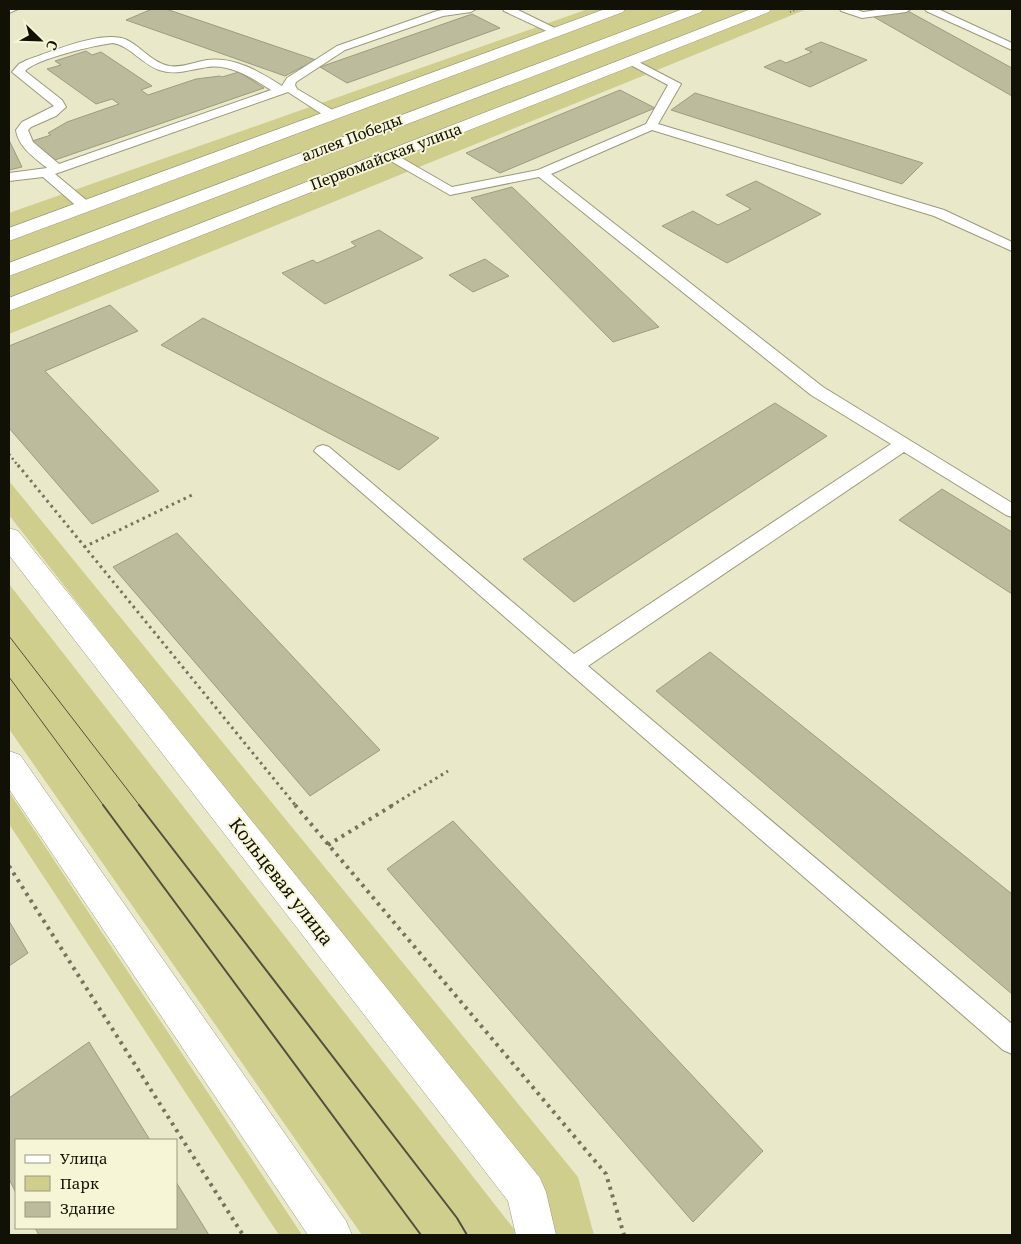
<svg xmlns="http://www.w3.org/2000/svg" width="1021" height="1244" viewBox="0 0 1021 1244" font-family="'Noto Serif',serif">
<style>
.green{fill:#d0ce8c}
.building{fill:#bcbb9b;stroke:#9d9c7e}
.lines{fill:none;stroke-linecap:round;stroke-linejoin:round}
.service-casing{stroke:#9a9a7b;stroke-width:2}
.pedestrian-casing{stroke:#9a9a7b;stroke-width:1}
.tertiary-casing{stroke:#9a9a7b;stroke-width:1}
.path-far3{stroke:#73735e;stroke-width:2;stroke-dasharray:1 2.5;stroke-linecap:butt}
.path-far2{stroke:#73735e;stroke-width:2.5;stroke-dasharray:2 3;stroke-linecap:butt}
.path-far1{stroke:#73735e;stroke-width:3;stroke-dasharray:2.5 4;stroke-linecap:butt}
.path{stroke:#73735e;stroke-width:4;stroke-dasharray:3 5;stroke-linecap:butt}
.service{fill:#fff;fill-rule:evenodd}
.pedestrian{fill:#fff;fill-rule:evenodd}
.tertiary{fill:#fff;fill-rule:evenodd}
.tram-far1{stroke:#50503f;stroke-width:1}
.tram{stroke:#50503f;stroke-width:2}
.labels{text-anchor:middle;stroke-width:4;stroke-linejoin:round;paint-order:stroke}
.far-street-label{font-size:15px;fill:#111106;stroke:#f6f5d5}
.street-label{font-size:18px;fill:#111106;stroke:#f6f5d5}
</style>
<rect width="100%" height="100%" fill="#e9e8c8"/>
<!-- green -->
<path class="green" d="M588,9H807L9,334V213Z
M9,481L578,1177L594,1235H555L544,1201L9,515Z
M9,584L514,1229L515,1235H362L9,729Z
M9,792L302,1235H279L9,824Z"/>
<!-- building -->
<path class="building" d="M152,9H166L316,60L285,76L126,20Z
M906,10L1012,68V96L874,17Z
M472,14L500,28L347,83L320,67Z
M821,42L867,60L810,87L764,67L780,60L786,63L812,52L805,49Z
M86,51L92,55L101,52L152,86L141,90L148,95L196,79L220,76L222,77L239,72L264,88L55,160L32,141L51,135L48,133L67,122L119,104L112,99L96,104L47,69L61,65L55,61Z
M620,90L655,108L500,173L466,153Z
M695,93L923,163L902,184L671,110Z
M9,140L22,167L9,170Z
M756,181L821,214L727,263L662,226L693,211L718,225L751,209L726,195Z
M512,187L659,327L613,342L471,198Z
M379,230L423,258L325,304L282,273L313,260L317,263L356,246L351,242Z
M485,259L509,276L473,292L449,275Z
M110,305L138,331L45,371L159,491L92,524L9,428V346Z
M203,318L439,438L399,470L161,345Z
M775,403L827,436L574,602L523,559Z
M942,489L1012,532V594L899,520Z
M177,533L380,750L310,796L113,567Z
M710,652L1012,894V994L656,691Z
M453,821L763,1151L693,1222L387,869Z
M9,921L28,953L9,966Z
M89,1042L150,1140H16V1193L9,1179V1098Z
M176,1182L209,1235H39L35,1228H176Z"/>
<g class="lines">
<defs>
<path id="service" d="M9,9H18L9,13Z
M449,9H476L471,12L443,16L345,50L296,82L295,85L297,89L336,112L338,115L336,118H328L288,92L55,174L91,204L93,207L91,210H81L43,177L9,181V173L47,168C35,158 18,147 16,130L22,122L54,106L12,72L19,64L27,60C51,52 103,29 127,40C141,47 153,63 169,66C182,68 195,62 207,60C234,56 260,72 282,86L287,78L337,46L437,11ZM113,43C130,46 142,64 159,70C176,76 191,69 208,67C231,64 252,78 271,90L59,164L33,142L28,130L31,127L56,116L66,107L62,100L25,71C35,59 96,45 113,43Z
M503,9H516L563,32L561,34H553L504,11Z
M840,9H855L863,12L884,9H911L906,12L862,18L841,11Z
M925,9H938L1012,43V50L926,11Z
M631,58L681,84L658,124L944,210L1012,242V251L934,216L652,130L551,174L823,387L1012,503V517L1006,515L904,452L588,666L1012,1024V1054L1003,1050L314,451L317,447L323,445L329,447L574,654L891,444L811,395L539,177L450,195L382,156L388,152L393,153L452,187L538,170L646,124L668,85L627,63L625,61L627,59Z"/>
<path id="pedestrian" d="M683,9H703L701,12L9,276V263Z"/>
<path id="tertiary" d="M605,9H625L623,12L9,241V228Z
M751,9H771L769,12L9,311V298Z
M9,528L18,531L540,1178L546,1192L556,1235H516L508,1201L9,555Z
M9,751L20,755L346,1221L352,1235H308L9,789Z"/>
</defs>
<!-- service casing -->
<use href="#service" class="service-casing"/>
<!-- pedestrian casing -->
<use href="#pedestrian" class="pedestrian-casing"/>
<!-- tertiary casing -->
<use href="#tertiary" class="tertiary-casing"/>
<!-- path-far3 -->
<path class="path-far3" d="M790,12L798,9"/>
<!-- path-far2 -->
<path class="path-far2" d="M9,454L19,467"/>
<!-- path-far1 -->
<path class="path-far1" d="M18,465L296,806
M84,547L192,495
M391,806L448,771"/>
<!-- path -->
<path class="path" d="M295,805L606,1174L624,1235
M328,845L393,805
M9,866L243,1235"/>
<!-- service -->
<use href="#service" class="service"/>
<!-- pedestrian -->
<use href="#pedestrian" class="pedestrian"/>
<!-- tertiary -->
<use href="#tertiary" class="tertiary"/>
<!-- tram-far1 -->
<path class="tram-far1" d="M9,636L140,806
M9,677L104,806"/>
<!-- tram -->
<path class="tram" d="M103,805L421,1235
M139,805L457,1218L467,1235"/>
</g>
<g class="labels">
<!-- far-street labels -->
<g class="far-street-label">
<text transform="translate(352 138) rotate(-21)" y="5">аллея Победы</text>
<text transform="translate(386 157) rotate(-21)" y="5">Первомайская улица</text>
</g>
<!-- street labels -->
<g class="street-label">
<text transform="translate(281 882) rotate(52)" y="6">Кольцевая улица</text>
</g>
</g>
<!-- border -->
<rect width="1021" height="1244" fill="none" stroke="#111106" stroke-width="20"/>
<!-- legend -->
<rect x="15" y="1139" width="162" height="90" fill="#f6f5d5" stroke="#9a9a82"/>
<rect x="25" y="1155" width="25" height="8" fill="#ffffff" stroke="#9a9a82"/>
<text x="60" y="1164" font-size="15" fill="#111106">Улица</text>
<rect x="25" y="1176" width="25" height="15" fill="#d0ce8c" stroke="#9a9a82"/>
<text x="60" y="1189" font-size="15" fill="#111106">Парк</text>
<rect x="25" y="1202" width="25" height="15" fill="#bcbb9b" stroke="#9a9a82"/>
<text x="60" y="1214" font-size="15" fill="#111106">Здание</text>
<!-- north arrow -->
<g transform="translate(40 40) rotate(113)" stroke="#f6f5d5" stroke-width="4" paint-order="stroke">
<path d="M0-4L9 19L0 12L-9 19Z" fill="#111106"/>
<text y="-8" font-size="14" font-weight="bold" text-anchor="middle" fill="#111106">С</text>
</g>
</svg>
